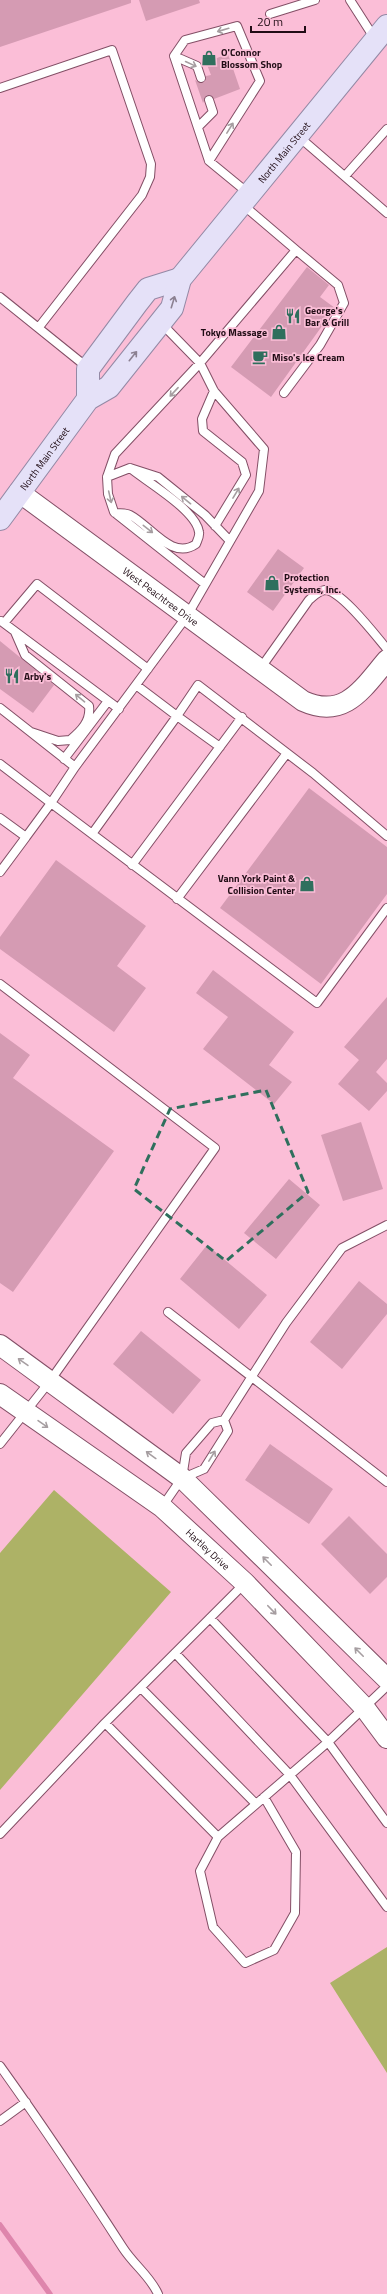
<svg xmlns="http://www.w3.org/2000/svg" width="387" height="2294" viewBox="0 0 387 2294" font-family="'Titillium Web',sans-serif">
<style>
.green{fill:#adb266}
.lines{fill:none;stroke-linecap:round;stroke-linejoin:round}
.stream{stroke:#de85ac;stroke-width:5.5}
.building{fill:#d59bb3}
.service-casing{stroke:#834f66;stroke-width:10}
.tertiary-casing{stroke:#834f66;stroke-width:22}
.primary-casing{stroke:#9489a5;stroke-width:24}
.service{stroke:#fff;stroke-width:8}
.tertiary{stroke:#fff;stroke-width:20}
.primary{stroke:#e5e1f8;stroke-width:22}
.oneway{stroke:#a69ea1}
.oneway2{stroke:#8c8192}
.marked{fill:none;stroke:#2f6f5d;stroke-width:3;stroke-dasharray:8 5;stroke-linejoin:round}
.labels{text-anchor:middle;stroke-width:3.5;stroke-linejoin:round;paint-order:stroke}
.poi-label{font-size:10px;font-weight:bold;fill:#200c15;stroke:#fbbed7;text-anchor:start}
.street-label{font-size:10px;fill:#200c15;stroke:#fbbed7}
</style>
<rect width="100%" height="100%" fill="#fbbed7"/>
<!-- green -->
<path class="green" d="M54,1490L171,1592L0,1790V1553Z
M387,1947V2073L330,1983Z"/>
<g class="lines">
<!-- stream -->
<path class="stream" d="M0,2225L50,2294"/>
</g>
<!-- building -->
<path class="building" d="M0,0H131V3L0,47Z
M139,0H199L200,3L146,21Z
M228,54L240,89L214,99L210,95H207L203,103L195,80L200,83L205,82L206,76L211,75L206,62Z
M307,267L329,285L320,297L335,308L271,397L231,367Z
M278,549L304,568L273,611L247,592Z
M0,641L54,685L33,713L0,689Z
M309,788L387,847V894L321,984L220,908Z
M56,860L146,926L117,966L146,988L114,1032L0,949V937Z
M213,970L294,1032L269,1065L292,1082L274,1104L203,1049L228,1017L196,993Z
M387,997V1059L376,1072L387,1083V1091L369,1111L338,1084L359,1060L344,1047Z
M0,1033L30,1055L13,1078L114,1151L13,1292L0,1283Z
M361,1122L383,1189L343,1201L321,1135Z
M289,1179L320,1205L276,1259L244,1233Z
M207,1245L267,1295L239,1329L180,1279Z
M359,1281L387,1304V1314L342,1369L310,1342Z
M141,1331L201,1380L173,1414L113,1364Z
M270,1444L333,1489L309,1524L245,1480Z
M349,1516L387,1554V1577L370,1594L321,1544Z"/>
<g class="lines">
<defs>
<path id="service" d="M350,0L375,39
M270,14L315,0
M174,56L197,66L201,78
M0,88L112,50L151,164L150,177L142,195L39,327
M198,127L213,112L209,100
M298,136L387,213
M209,161L260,81L237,26L185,40L174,56L209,161L248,193
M345,176L387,129
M0,297L88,368
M162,324L200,363L296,250L242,204
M214,391L202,419L203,431L242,462L246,475L215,526
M284,393L320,345L344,303L338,285L296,250
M107,477L130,468L158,477L205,515L230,541
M115,513C119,513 126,513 130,515C151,526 172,561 196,544C197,541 200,536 199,532C196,510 147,482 130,468
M205,584L114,512L108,494L107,477L115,454L200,363L214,391L264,449L259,491L187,616L75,767L51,803L317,1003L387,908
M1,621L119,709
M4,623L37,584L148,669
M15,632L25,655L89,706C91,721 81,731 70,740L58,741L31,732
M260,669L309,600C314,596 318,591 325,590C341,590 376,636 387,649
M136,685L177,716L198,685L313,773L387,836
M0,708L75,767
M64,759L108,701
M0,764L51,803L26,837
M0,818L26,837L0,872
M92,834L177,716L220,747
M132,865L242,717
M177,899L287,753
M0,984L215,1148L50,1381L0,1444
M168,1312L387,1482
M183,1478L204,1469L228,1431L224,1420
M162,1507L182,1478L186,1453L212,1423L224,1420L286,1323L342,1248L387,1225
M210,1618L328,1742L387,1823
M175,1653L290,1775L387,1907
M141,1688L256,1804
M105,1723L218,1837L328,1742L387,1686
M0,1834L105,1723L245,1583
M218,1837L200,1871L213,1927L245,1963L274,1950L295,1913L296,1852L264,1797
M0,2066C43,2126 83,2186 123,2248C134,2265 150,2276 158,2294
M0,2121L26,2102"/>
<g id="tertiary">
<path id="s1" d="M19,492L303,701C345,720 363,688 387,660"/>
<path d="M0,1345L182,1478L387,1679"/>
<path id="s2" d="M0,1394L162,1507L245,1583L364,1707L387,1738"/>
</g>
<g id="primary">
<path d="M88,399V369L137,303L148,289L180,279"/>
<path id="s3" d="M0,519L88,399L109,387L172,308L180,279L387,26"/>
</g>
</defs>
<!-- service casing -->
<use href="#service" class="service-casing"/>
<!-- tertiary casing -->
<use href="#tertiary" class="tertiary-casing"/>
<!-- primary casing -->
<use href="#primary" class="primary-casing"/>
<!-- service -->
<use href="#service" class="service"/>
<!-- tertiary -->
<use href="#tertiary" class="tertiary"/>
<!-- primary -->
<use href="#primary" class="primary"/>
</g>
<!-- one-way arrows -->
<defs><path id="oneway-shaft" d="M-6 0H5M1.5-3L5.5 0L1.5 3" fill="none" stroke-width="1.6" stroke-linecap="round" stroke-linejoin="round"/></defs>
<g class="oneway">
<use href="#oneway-shaft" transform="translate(223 30) rotate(164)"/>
<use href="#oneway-shaft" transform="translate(191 64) rotate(25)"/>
<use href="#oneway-shaft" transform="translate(230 128) rotate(-58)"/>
<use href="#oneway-shaft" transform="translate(174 392) rotate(133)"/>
<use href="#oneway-shaft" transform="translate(236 493) rotate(-59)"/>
<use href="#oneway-shaft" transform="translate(110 497) rotate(77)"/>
<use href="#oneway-shaft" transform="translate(186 500) rotate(-141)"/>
<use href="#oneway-shaft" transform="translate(148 529) rotate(38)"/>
<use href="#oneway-shaft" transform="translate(80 698) rotate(-140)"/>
<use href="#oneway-shaft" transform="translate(23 1362) rotate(-145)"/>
<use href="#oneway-shaft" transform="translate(43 1424) rotate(35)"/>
<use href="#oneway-shaft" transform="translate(151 1455) rotate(-144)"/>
<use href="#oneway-shaft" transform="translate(212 1456) rotate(-58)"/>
<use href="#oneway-shaft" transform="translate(267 1561) rotate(-135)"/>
<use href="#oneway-shaft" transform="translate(272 1610) rotate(46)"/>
<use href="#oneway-shaft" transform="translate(359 1652) rotate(-135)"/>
</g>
<g class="oneway2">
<use href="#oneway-shaft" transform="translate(173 302) rotate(-73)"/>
<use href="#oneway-shaft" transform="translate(133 356) rotate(-51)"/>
</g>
<!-- marked area -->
<path class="marked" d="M266,1090L308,1192L226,1261L134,1189L170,1109Z"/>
<!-- icons -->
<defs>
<symbol id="shop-bare" viewBox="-9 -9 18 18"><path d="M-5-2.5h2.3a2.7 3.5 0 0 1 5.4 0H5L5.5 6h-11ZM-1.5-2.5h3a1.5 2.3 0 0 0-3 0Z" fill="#2f6f5d" stroke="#fbbed7" stroke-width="2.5" paint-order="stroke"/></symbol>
<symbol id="restaurant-bare" viewBox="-9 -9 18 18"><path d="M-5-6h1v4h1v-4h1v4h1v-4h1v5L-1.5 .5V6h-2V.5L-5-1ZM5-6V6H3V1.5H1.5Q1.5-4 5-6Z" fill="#2f6f5d" stroke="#fbbed7" stroke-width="2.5" paint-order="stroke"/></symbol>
<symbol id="cafe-bare" viewBox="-9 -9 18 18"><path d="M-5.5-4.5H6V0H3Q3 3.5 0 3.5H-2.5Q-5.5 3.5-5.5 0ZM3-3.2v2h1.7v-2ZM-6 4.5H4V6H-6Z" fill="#2f6f5d" stroke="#fbbed7" stroke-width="2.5" paint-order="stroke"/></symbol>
</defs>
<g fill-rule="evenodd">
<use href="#shop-bare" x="198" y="47" width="22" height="22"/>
<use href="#restaurant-bare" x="282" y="305" width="22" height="22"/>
<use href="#shop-bare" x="268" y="321" width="22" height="22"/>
<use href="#cafe-bare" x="249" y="346" width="22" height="22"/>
<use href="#shop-bare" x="261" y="572" width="22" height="22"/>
<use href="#restaurant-bare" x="1" y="665" width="22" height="22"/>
<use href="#shop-bare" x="296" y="873" width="22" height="22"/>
</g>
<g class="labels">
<!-- poi labels -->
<g class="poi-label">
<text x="221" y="56">O'Connor<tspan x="221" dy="12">Blossom Shop</tspan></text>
<text x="305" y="314">George's<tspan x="305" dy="12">Bar &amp; Grill</tspan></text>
<text x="267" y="336" text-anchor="end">Tokyo Massage</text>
<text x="272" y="361">Miso's Ice Cream</text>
<text x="284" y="581">Protection<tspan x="284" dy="12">Systems, Inc.</tspan></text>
<text x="24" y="680">Arby's</text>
<text x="295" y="882" text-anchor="end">Vann York Paint &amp;<tspan x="295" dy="12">Collision Center</tspan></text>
</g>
<!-- street labels -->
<g class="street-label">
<text dy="4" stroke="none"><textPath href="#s3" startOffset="468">North Main Street</textPath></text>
<text dy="4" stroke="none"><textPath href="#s3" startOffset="75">North Main Street</textPath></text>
<text dy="4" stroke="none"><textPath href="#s1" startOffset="176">West Peachtree Drive</textPath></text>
<text dy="4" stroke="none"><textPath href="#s2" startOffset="260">Hartley Drive</textPath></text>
</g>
</g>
<!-- scale -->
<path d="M251 26v6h54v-6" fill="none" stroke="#200c15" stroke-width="2"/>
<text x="257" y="26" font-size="12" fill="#200c15" stroke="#fbbed7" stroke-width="3" paint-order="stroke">20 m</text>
</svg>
